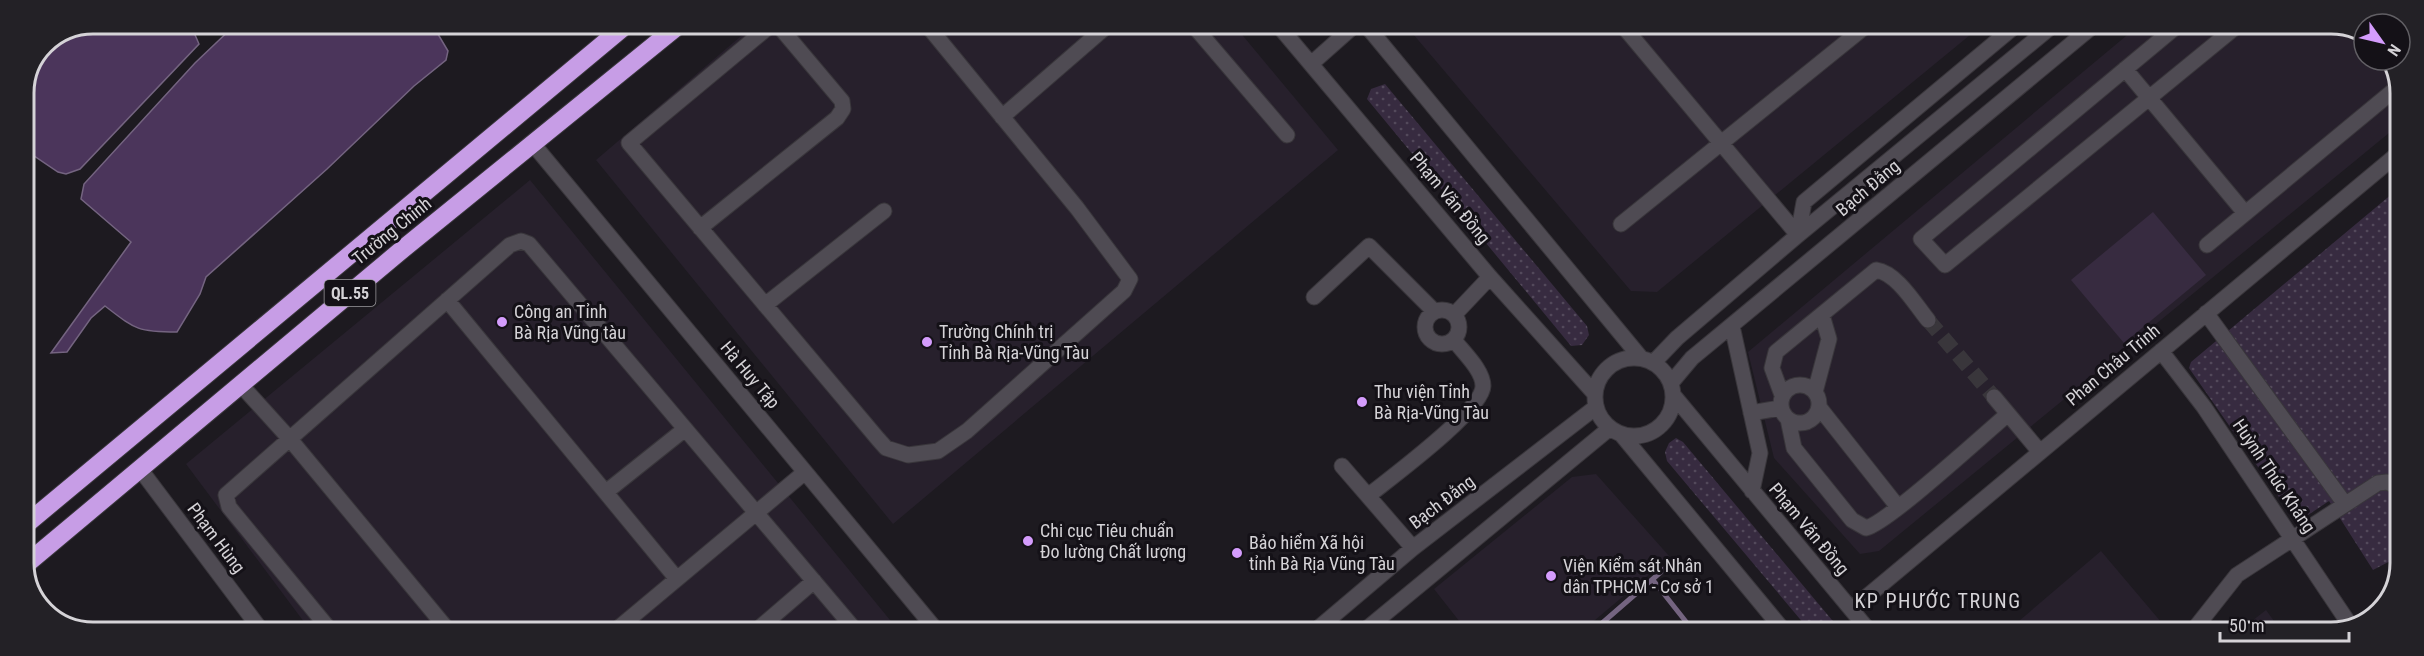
<svg xmlns="http://www.w3.org/2000/svg" width="2424" height="656" viewBox="0 0 2424 656" font-family="'Roboto Condensed',sans-serif">
<style>
.built{fill:#27202c}
.grass{fill:url(#grass-dots)}
.garden{fill:#372b40}
.water{fill:#4b355b;stroke:#746480;stroke-width:1.5}
.lines{fill:none;stroke-linecap:round;stroke-linejoin:round}
.stream{stroke:#746480;stroke-width:5}
.minor-tunnel{stroke:#39363b;stroke-width:15;stroke-dasharray:15 8;stroke-linecap:butt}
.minor-casing{stroke:#39363b;stroke-width:17}
.highway-casing{stroke:#39363b;stroke-width:20}
.minor{stroke:#4f4b53;stroke-width:15}
.highway{stroke:#c79de6;stroke-width:18}
.poi-dot{fill:#d49cfc;stroke:#141117;stroke-width:2}
.labels{text-anchor:middle;stroke-width:6;stroke-linejoin:round;paint-order:stroke}
.shield{fill:#141117;stroke:#9b999d;stroke-width:1.5}
.shield-label{font-size:16px;font-weight:bold;fill:#d5d3d7}
.street-label{font-size:18px;fill:#d5d3d7;stroke:#141117}
.poi-label{font-size:18px;fill:#d5d3d7;stroke:#141117;text-anchor:start}
.neighbourhood-label{font-size:20px;letter-spacing:1.5px;fill:#d5d3d7;stroke:#141117}
.rim{fill:none;stroke:#d5d3d7;stroke-width:3}
</style>
<defs>
<pattern id="grass-dots" width="8" height="8" patternUnits="userSpaceOnUse" patternTransform="scale(1.5)"><rect width="8" height="8" fill="#372b40"/><path d="M2 2h.1M6 6h.1" fill="none" stroke="#53495b" stroke-width="1.8" stroke-linecap="round"/></pattern>
</defs>
<rect width="100%" height="100%" fill="#1d1a20"/>
<!-- built -->
<path class="built" d="M754,25H1234L1338,150L893,524L596,160Z
M1414,25L1981,26L1657,292L1631,291L1413,34Z
M2138,26H2348L2364,36V60H2388L2400,88V124L1879,551L1860,554L1774,458L1748,352Z
M530,180L899,631L310,630L186,464Z
M1596,474L1670,557L1582,631H1467L1434,589L1572,477Z
M2101,551L2167,629L2164,632H2006Z
M2266,610L2282,632H2238Z"/>
<!-- grass -->
<path class="grass" d="M1385,84L1587,326L1589,335L1582,345L1571,346L1367,99L1371,89Z
M2399,188L2398,557L2373,570L2329,501L2302,519L2295,520L2189,368L2191,362Z
M1676,438L1683,442L1842,632L1810,631L1667,461L1665,452L1669,443Z"/>
<!-- garden -->
<path class="garden" d="M2153,212L2206,275L2124,343L2071,280Z"/>
<!-- water -->
<path class="water" d="M93,24H187L192,28L199,44L80,169L66,174L58,172L24,149V93L45,44Z
M236,24H432L448,51L446,60L414,86L327,169L206,277L200,294L177,332C137,332 135,329 105,306L91,318L67,352L51,353L131,242L81,199L84,184L195,63Z"/>
<g class="lines">
<!-- stream -->
<path class="stream" d="M1653,580L1687,623L1685,631
M1593,631L1677,558"/>
<!-- minor-tunnel -->
<path class="minor-tunnel" d="M1928,320L1994,397"/>
<defs>
<path id="minor" d="M771,25L629,143L878,439L886,448L908,455L938,451L967,431L1124,291L1130,279L1077,208L927,25
M1193,25L1287,135
M1278,25L1490,277L1595,394
M1366,25L1641,358
M1623,26L1798,235
M2177,26L1921,239L1945,265L2237,26
M1311,64L1355,25
M2125,69L2245,213
M1002,117L1108,25
M533,144L937,631
M1621,224L1866,26
M700,228L837,118L843,109L842,101L778,25
M1798,235L1804,202L2015,26
M2207,245L2399,86
M1314,297L1369,246L1434,311
M447,300L677,579
M765,305L884,211
M1425 327a17 17 0 1 1 34 0a17 17 0 1 1-34 0Z
M2206,313L2345,504
M1454,315L1490,277
M1732,326L1760,453L1752,491
M2161,351L2204,407L2350,625
M1595 397a39 39 0 1 1 78 0a39 39 0 1 1-78 0Z
M1654,362L1677,338L1798,235L2052,26
M1671,383L1692,358L2093,26
M1781 404a19 19 0 1 1 38 0a19 19 0 1 1-38 0Z
M241,385L289,438L448,630
M1815,392L1829,339L1822,315
M1782,395L1772,368L1776,352L1876,270C1897,273 1915,304 1928,320
M1674,396L1870,632
M1994,397L2040,452
M1819,407L1898,507
M1751,413L1780,408
M1788,419L1794,448L1852,520L1866,528C1888,523 1984,434 2008,414
M1621,434L1784,631
M1342,466L1413,548
M140,469L261,630
M606,492L685,429
M1368,496C1389,479 1483,410 1483,386C1483,370 1463,352 1454,340
M1852,609L2400,152
M330,630L229,507L226,495L510,245L521,241L529,244L856,631
M616,630L805,472
M757,630L814,581
M1315,631L1413,548L1596,407
M1364,631L1610,428
M2192,632L2237,575L2378,483L2387,482L2398,487"/>
<path id="highway" d="M24,526L626,25
M24,566L398,253L679,25"/>
</defs>
<!-- minor casing -->
<use href="#minor" class="minor-casing"/>
<!-- highway casing -->
<use href="#highway" class="highway-casing"/>
<!-- minor -->
<use href="#minor" class="minor"/>
<!-- highway -->
<use href="#highway" class="highway"/>
</g>
<!-- markers -->
<g class="poi-dot">
<circle cx="502" cy="322" r="6"/>
<circle cx="927" cy="342" r="6"/>
<circle cx="1362" cy="402" r="6"/>
<circle cx="1028" cy="541" r="6"/>
<circle cx="1237" cy="553" r="6"/>
<circle cx="1551" cy="576" r="6"/>
</g>
<g class="labels">
<!-- shield labels -->
<rect class="shield" x="324.5" y="280" width="51" height="26" rx="4.5"/>
<g class="shield-label">
<text x="350" y="299">QL.55</text>
</g>
<!-- street labels -->
<g class="street-label">
<text transform="translate(1868 188) rotate(-40)" y="6">Bạch Đằng</text>
<text transform="translate(1450 198) rotate(50)" y="6">Phạm Văn Đồng</text>
<text transform="translate(392 231) rotate(-39)" y="6">Trường Chinh</text>
<text transform="translate(2113 365) rotate(-40)" y="6">Phan Châu Trinh</text>
<text transform="translate(750 375) rotate(50)" y="6">Hà Huy Tập</text>
<text transform="translate(2274 476) rotate(56)" y="6">Huỳnh Thúc Kháng</text>
<text transform="translate(1442 502) rotate(-37)" y="6">Bạch Đằng</text>
<text transform="translate(1809 529) rotate(50)" y="6">Phạm Văn Đồng</text>
<text transform="translate(216 538) rotate(53)" y="6">Phạm Hùng</text>
</g>
<!-- poi labels -->
<g class="poi-label">
<text x="514" y="318">Công an Tỉnh<tspan x="514" dy="21">Bà Rịa Vũng tàu</tspan></text>
<text x="939" y="338">Trường Chính trị<tspan x="939" dy="21">Tỉnh Bà Rịa-Vũng Tàu</tspan></text>
<text x="1374" y="398">Thư viện Tỉnh<tspan x="1374" dy="21">Bà Rịa-Vũng Tàu</tspan></text>
<text x="1040" y="537">Chi cục Tiêu chuẩn<tspan x="1040" dy="21">Đo lường Chất lượng</tspan></text>
<text x="1249" y="549">Bảo hiểm Xã hội<tspan x="1249" dy="21">tỉnh Bà Rịa Vũng Tàu</tspan></text>
<text x="1563" y="572">Viện Kiểm sát Nhân<tspan x="1563" dy="21">dân TPHCM - Cơ sở 1</tspan></text>
</g>
<!-- neighbourhood labels -->
<g class="neighbourhood-label">
<text x="1938" y="608">KP PHƯỚC TRUNG</text>
</g>
</g>
<!-- crop -->
<path d="M0 0H2424V656H0ZM93 34H2331A59 59 0 0 1 2390 93V563A59 59 0 0 1 2331 622H93A59 59 0 0 1 34 563V93A59 59 0 0 1 93 34Z" fill="#232126" fill-rule="evenodd"/>
<path class="rim" d="M93 34H2331A59 59 0 0 1 2390 93V563A59 59 0 0 1 2331 622H93A59 59 0 0 1 34 563V93A59 59 0 0 1 93 34Z"/>
<!-- north arrow -->
<g transform="translate(2382 42) rotate(124)"><circle r="28" fill="#141117" stroke="#615f64" stroke-width="1.5"/>
<path d="M0-4.5L10 22L0 15L-10 22Z" fill="#d49cfc"/>
<text y="-9" font-size="16" font-weight="bold" text-anchor="middle" fill="#d5d3d7">N</text>
</g>
<!-- scale -->
<path d="M2220 632v9h129v-9" fill="none" stroke="#d5d3d7" stroke-width="3"/>
<text x="2229" y="632" font-size="18" fill="#d5d3d7" stroke="#141117" stroke-width="4.5" paint-order="stroke">50 m</text>
</svg>
